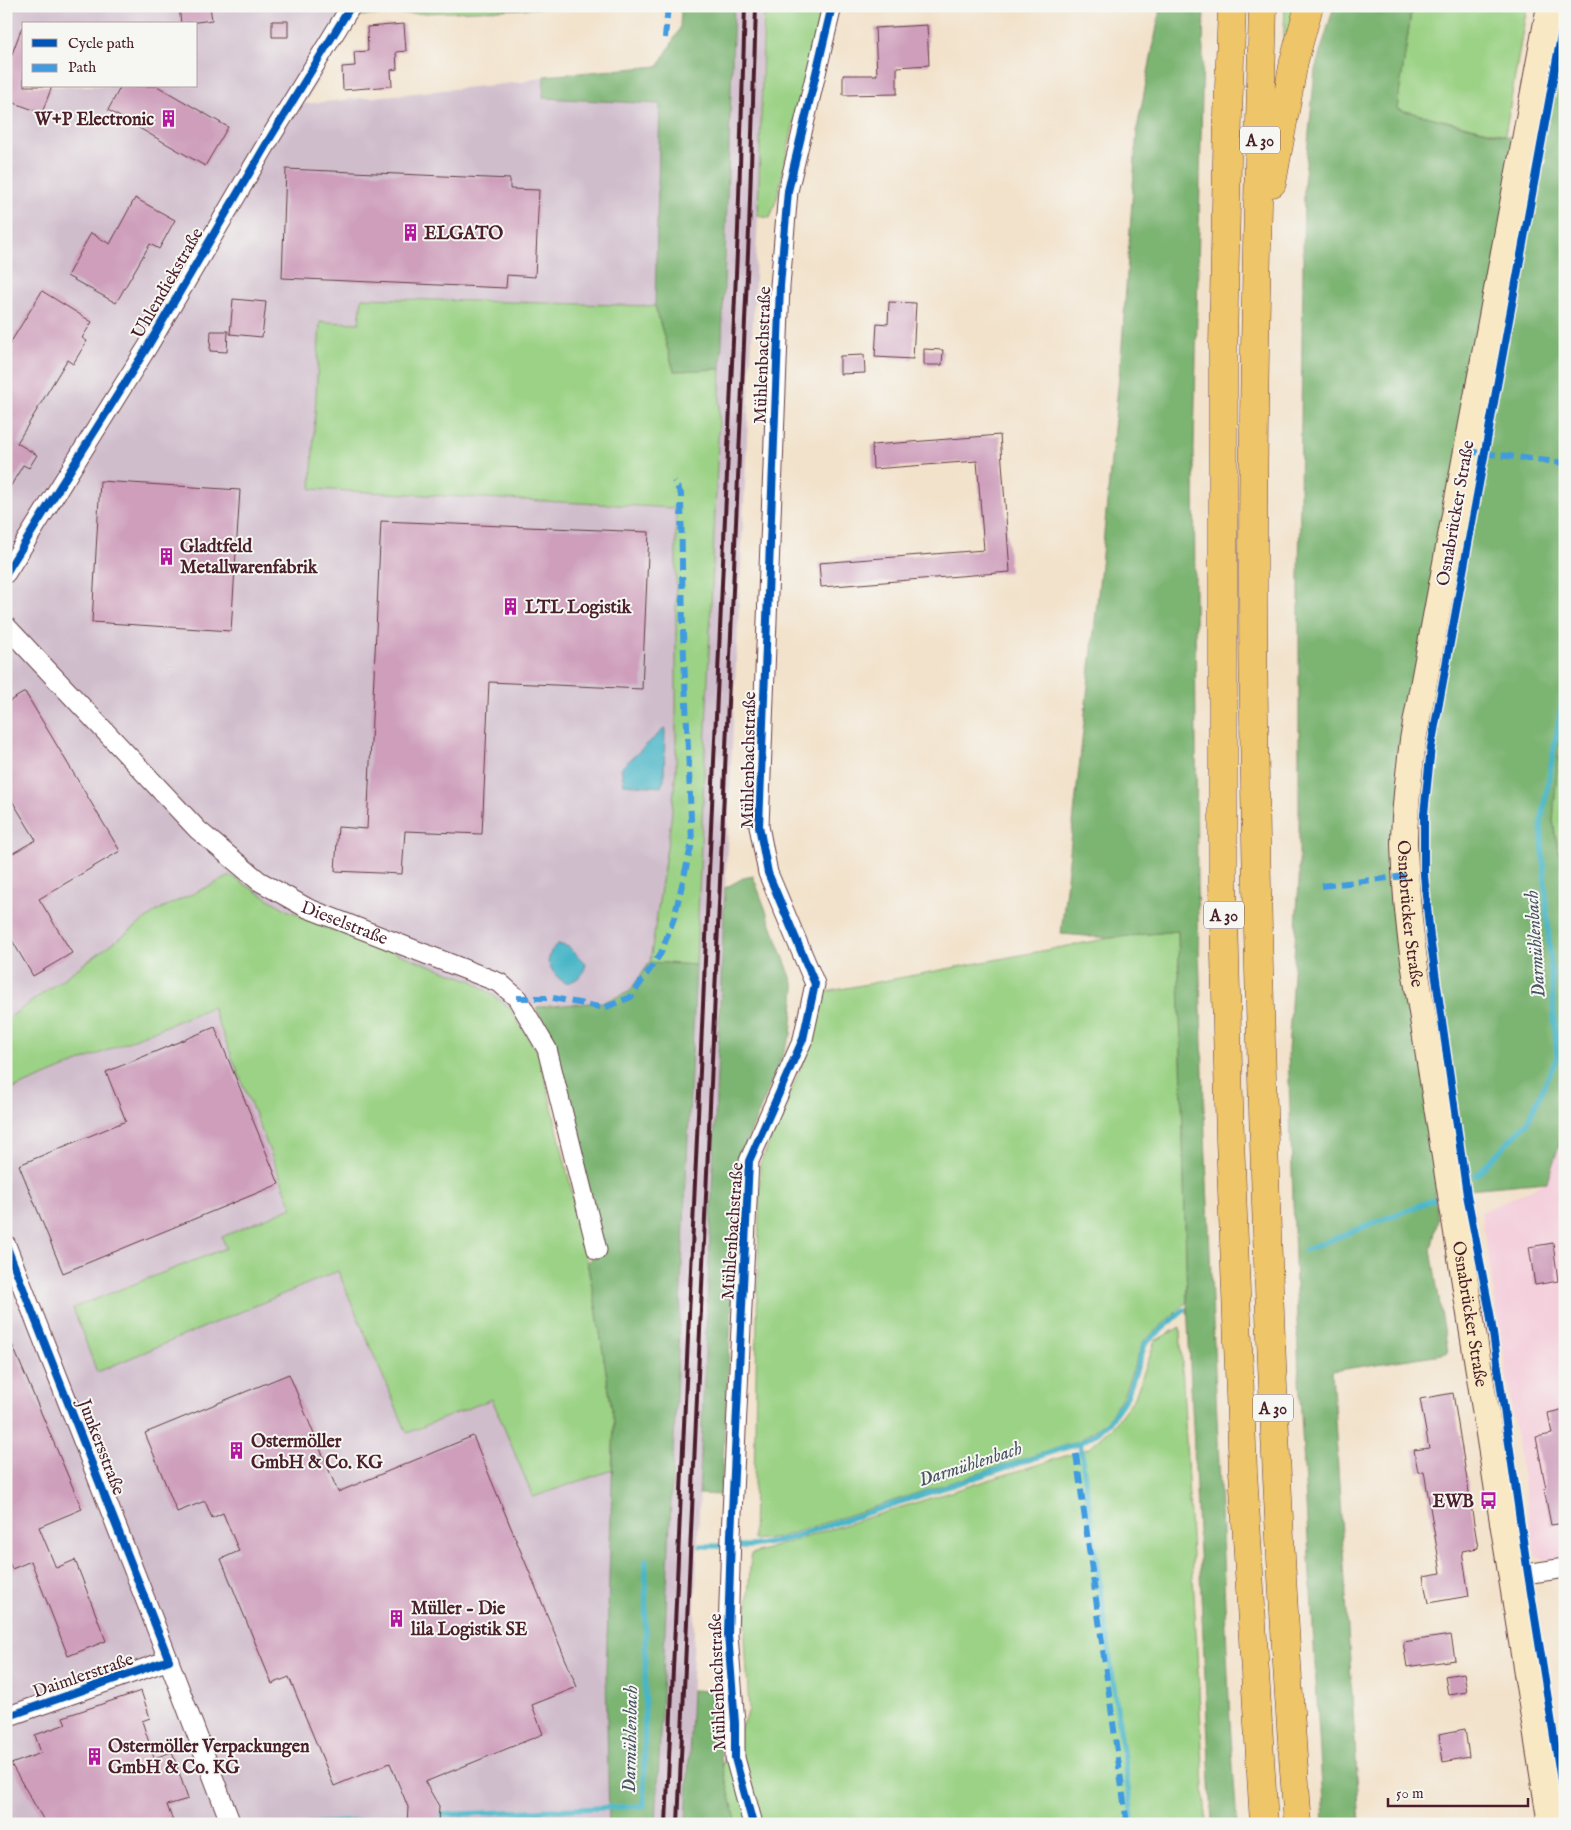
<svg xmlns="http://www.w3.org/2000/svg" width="1571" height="1830" viewBox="0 0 1571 1830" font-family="'IM FELL English',serif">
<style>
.built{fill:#f4cfdc}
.industrial{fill:#d0bdcc;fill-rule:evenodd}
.green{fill:#9bd285;stroke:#727858}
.forest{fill:#7cb472;stroke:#636a4e}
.water{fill:#4ab6c7;stroke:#4a6a79}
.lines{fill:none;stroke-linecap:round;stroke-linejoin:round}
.stream{stroke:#4ab6c7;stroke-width:5.5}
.building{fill:#ce9ebb}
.street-casing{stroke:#633c43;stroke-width:21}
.secondary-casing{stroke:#633c43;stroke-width:28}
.highway-casing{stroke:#633c43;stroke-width:29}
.street{stroke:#fff;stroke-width:19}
.secondary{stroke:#f8e8c3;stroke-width:26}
.highway{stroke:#eec569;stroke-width:28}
.rail{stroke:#4a1f2b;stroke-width:4}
.quiet{stroke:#409be1;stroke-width:6;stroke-dasharray:12 6;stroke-linecap:butt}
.cycleway-casing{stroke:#f6f6f2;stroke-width:11}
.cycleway{stroke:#0057b8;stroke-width:8}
.labels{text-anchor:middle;stroke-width:4;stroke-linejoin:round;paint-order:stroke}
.shield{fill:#f6f6f2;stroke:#7e6067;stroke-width:1}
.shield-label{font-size:16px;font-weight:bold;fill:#4a1f2b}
.poi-label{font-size:18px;font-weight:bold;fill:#4a1f2b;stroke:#f6f6f2;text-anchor:start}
.street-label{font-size:18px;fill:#4a1f2b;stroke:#f6f6f2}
.water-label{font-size:19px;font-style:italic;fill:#4a5462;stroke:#f6f6f2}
</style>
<rect width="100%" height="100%" fill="#f6f6f2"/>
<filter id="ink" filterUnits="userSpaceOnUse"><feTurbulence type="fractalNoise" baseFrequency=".02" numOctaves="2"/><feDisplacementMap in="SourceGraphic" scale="10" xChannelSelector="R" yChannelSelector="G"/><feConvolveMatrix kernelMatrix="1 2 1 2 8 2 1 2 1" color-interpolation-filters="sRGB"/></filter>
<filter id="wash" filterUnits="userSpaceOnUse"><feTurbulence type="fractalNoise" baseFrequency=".0096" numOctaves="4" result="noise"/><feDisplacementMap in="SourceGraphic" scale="20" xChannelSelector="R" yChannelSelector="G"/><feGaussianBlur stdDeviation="1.12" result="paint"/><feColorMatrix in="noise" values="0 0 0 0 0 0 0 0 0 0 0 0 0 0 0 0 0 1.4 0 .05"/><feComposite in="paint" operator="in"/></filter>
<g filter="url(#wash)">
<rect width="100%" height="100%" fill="#f2e2cb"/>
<!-- built -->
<path class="built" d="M1565,1127V1557L1547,1560L1535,1556L1481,1212L1547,1182Z"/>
<!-- industrial -->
<path class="industrial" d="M6,6H361L304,104L523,82L544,76V98L660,103L655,306L362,298L360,323L320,322L311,489L676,508V770L671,820L650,962L629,992L604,1002L509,1007L540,1056L570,1183L614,1423L606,1672L609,1824H6ZM24,24H196V86H24Z
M734,6H763L758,216L725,888L686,1824H656L721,369Z"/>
<!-- green -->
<path class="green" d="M361,6H593L355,16Z
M764,6H823L795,118L777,198L770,218L758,216Z
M1285,6H1300L1283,51Z
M1412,6H1527L1505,135L1397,109Z
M362,298L655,306L674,371L721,369L696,965L650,962L671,820L676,770V508L311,489L320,322L359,323Z
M1565,712V884L1553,822L1559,743Z
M231,876L287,910L377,946L473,981L509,1007L540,1056L570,1183L595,1301L614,1423L612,1470L533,1497L492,1399L407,1433L338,1271L97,1372L73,1308L226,1248L222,1237L292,1207L212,1007L6,1092V1020L160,909Z
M1178,931L1187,1302L1143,1342L1123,1396L1107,1421L1079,1441L781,1537L753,1540L760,1164L812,1041L825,992L1110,938Z
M1180,1327L1206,1824H737L722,1765L749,1710L745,1638L751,1554L1088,1449L1111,1428L1135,1397L1155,1341Z"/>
<!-- forest -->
<path class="forest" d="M681,6H734L721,369L674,371L655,306L660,104L543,98L544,76L659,66L680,28Z
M1161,6H1204L1194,448L1197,885L1205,1135L1230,1722L1237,1824H1212L1187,1302L1178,931L1110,938L1061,934L1100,575L1122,345L1137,129Z
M1334,6H1412L1397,109L1534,143L1563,6H1565V712L1559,743L1553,822L1565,884V1127L1547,1182L1434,1192L1438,1219L1431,1250L1448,1353L1332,1371L1360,1824H1324L1299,1378L1288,1051L1299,880V579L1304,185L1315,70Z
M753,876L795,988L791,1035L740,1158L721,1495L699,1494L725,888L743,878Z
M650,962L696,965L656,1824H609L606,1672L614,1423L595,1301L587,1262L603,1249L553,1049L536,1007L604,1002L629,992Z
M692,1690L712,1691L722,1765L737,1824H686Z"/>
<!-- water -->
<path class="water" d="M665,728L664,779L661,787L624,784L621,768Z
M558,944L569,947L586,964C583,976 578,980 566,983C556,978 553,972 548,962L551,951Z"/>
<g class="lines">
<!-- stream -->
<path class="stream" d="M1476,1175L1527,1123L1557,1058L1541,824L1565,685
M1305,1250L1438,1198
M1080,1443L1133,1824
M701,1546H752L781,1541L1080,1443L1095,1434L1109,1422L1127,1396L1145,1344L1184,1310
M441,1815L644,1806L646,1560
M309,1824L399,1819"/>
</g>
<g id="blocks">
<!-- building -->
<path class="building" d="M179,6H210L212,20L181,24Z
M272,21H288V37H272Z
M404,24L406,51L396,52L397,69L391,70L392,86L343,90L342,67L355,66L354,52L368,51L367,27Z
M927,25L929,65L897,67V94L843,95V75H877L875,28Z
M22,27H24V86H52L42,113L6,100V70Z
M121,86H157L228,127L205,166L108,110Z
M286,169L510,179V189L539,190L535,277L507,275L506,288L282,278Z
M135,198L175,220L159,249L150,244L116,303L67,276L91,233L110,244Z
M42,291L92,322L82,338L87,341L73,364L67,360L17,443L37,455L29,468L23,465L6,494V350Z
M233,299L266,302L262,337L230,334Z
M889,302L916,303L913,359L875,357L877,323L888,324Z
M211,331H228L227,352L210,351Z
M924,349L943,350L942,365H924Z
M864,355L865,373L840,374V356Z
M1000,435L1010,572L821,587L819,563L984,550L977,461L873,469L872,445Z
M100,481L240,490L231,631L92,622Z
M381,521L649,532L642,689L489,682L482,834L405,831L402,874L335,871L338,827L367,829Z
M25,692L120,851L39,899L72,953L33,976L6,930V857L36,840L6,791V703Z
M215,1027L279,1184L63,1273L19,1165L126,1121L106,1072Z
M1553,1243L1558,1281L1535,1285L1529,1247Z
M6,1330L82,1509L39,1527L56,1568L75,1560L106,1641L68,1656L31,1561L12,1569L6,1556Z
M289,1374L338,1492L473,1436L577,1687L532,1705L543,1734L425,1782L439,1806L438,1824H407L408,1807L390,1763L334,1786L289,1677L272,1684L221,1559L239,1551L223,1513L212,1518L205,1501L177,1512L145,1433Z
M1453,1393L1478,1548L1462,1551L1469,1596L1428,1603L1423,1576L1441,1573L1424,1471L1418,1472L1414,1450L1429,1448L1420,1399Z
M1565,1409V1523L1551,1525L1544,1489H1546L1536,1437L1552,1434L1548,1413Z
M1451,1635L1455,1660L1407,1667L1403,1642Z
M1464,1673L1467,1692L1448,1695L1445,1676Z
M141,1691L150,1718L142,1721L154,1758L172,1752L188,1799L167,1805L174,1824H46L11,1764L41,1753L35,1735L66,1724L63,1717Z
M1465,1729L1469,1757L1443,1762L1439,1734Z"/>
</g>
</g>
<g filter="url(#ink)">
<use href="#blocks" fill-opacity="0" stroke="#633c43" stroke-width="1"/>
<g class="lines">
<defs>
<g id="street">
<path d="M6,573L148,346L270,138L351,6"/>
<path id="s1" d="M6,626L198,830L259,881L307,908L500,983L517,998L547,1049L597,1250"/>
<path d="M6,1245L149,1609L231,1824"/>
<path d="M1513,1576L1565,1568"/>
<path d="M6,1717L169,1660"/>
<path d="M753,1824L735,1758V1723L728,1635L731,1535L749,1161L803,1039L815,984L768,873L759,826L780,286L788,191L832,6"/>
</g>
<g id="secondary">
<path id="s2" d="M1550,6L1413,740C1409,775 1404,810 1404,844C1405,886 1409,927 1415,968C1460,1253 1507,1538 1551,1824"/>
</g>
<path id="highway" d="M1232,6L1228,114L1223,345V882L1230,1139L1243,1471L1264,1824
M1263,6C1258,195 1253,384 1253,573C1253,783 1259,993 1266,1203C1273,1410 1282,1617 1298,1824
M1272,183L1294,61L1309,6"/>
</defs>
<!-- street casing -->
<use href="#street" class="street-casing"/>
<!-- secondary casing -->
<use href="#secondary" class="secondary-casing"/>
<!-- highway casing -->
<use href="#highway" class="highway-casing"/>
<!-- street -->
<use href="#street" class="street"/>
<!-- secondary -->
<use href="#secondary" class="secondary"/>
<!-- highway -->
<use href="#highway" class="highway"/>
<!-- rail -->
<path class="rail" d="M666,1824L738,230L745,6
M678,1824L749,231L756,6"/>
<!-- quiet -->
<path class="quiet" d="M665,38L668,6
M1466,451L1565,463
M1322,886L1405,876
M517,998H553L604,1008L631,997L661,953L674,918L692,843L683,633L681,494L674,481
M1076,1454L1127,1824"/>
<defs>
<path id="cycleway" d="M1565,14L1431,747L1424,814V875L1430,937L1467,1195L1490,1313L1528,1574L1565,1806
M6,573L148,346L270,138L351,6
M6,1245L169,1660L6,1717
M753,1824L735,1758V1723L728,1635L731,1535L749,1161L803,1039L815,984L768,873L759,826L780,286L788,191L832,6"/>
</defs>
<!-- cycleway casing -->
<use href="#cycleway" class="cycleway-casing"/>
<!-- cycleway -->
<use href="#cycleway" class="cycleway"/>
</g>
</g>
<!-- icons -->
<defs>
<symbol id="building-bare" viewBox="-9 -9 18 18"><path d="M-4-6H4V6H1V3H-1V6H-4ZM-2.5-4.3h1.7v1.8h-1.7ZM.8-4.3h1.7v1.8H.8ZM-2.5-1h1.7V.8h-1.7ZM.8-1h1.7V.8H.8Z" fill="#b5179e" stroke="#f6f6f2" stroke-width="2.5" paint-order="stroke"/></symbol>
<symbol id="bus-bare" viewBox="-9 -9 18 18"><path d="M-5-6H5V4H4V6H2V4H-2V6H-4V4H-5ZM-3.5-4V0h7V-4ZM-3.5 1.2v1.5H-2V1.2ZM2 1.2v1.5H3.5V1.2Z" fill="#b5179e" stroke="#f6f6f2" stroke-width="2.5" paint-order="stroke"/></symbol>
</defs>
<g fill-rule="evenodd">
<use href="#building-bare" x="156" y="106" width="25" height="25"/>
<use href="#building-bare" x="398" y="220" width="25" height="25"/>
<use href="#building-bare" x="154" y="544" width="25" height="25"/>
<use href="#building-bare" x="498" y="594" width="25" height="25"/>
<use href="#building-bare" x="224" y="1438" width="25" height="25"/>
<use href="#bus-bare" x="1476" y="1488" width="25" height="25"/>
<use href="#building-bare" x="384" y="1606" width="25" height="25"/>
<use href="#building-bare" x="82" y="1744" width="25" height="25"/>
</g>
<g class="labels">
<!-- shield labels -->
<g class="shield">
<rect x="1240" y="126.5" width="40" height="27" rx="4"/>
<rect x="1204" y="901.5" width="40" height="27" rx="4"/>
<rect x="1253" y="1394.5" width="40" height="27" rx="4"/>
</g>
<g class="shield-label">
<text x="1260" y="146">A 30</text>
<text x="1224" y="921">A 30</text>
<text x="1273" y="1414">A 30</text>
</g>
<!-- poi labels -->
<g class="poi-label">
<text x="154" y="125" text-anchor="end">W+P Electronic</text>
<text x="424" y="239">ELGATO</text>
<text x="180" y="552">Gladtfeld<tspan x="180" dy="21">Metallwarenfabrik</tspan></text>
<text x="525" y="613">LTL Logistik</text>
<text x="251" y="1447">Ostermöller<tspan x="251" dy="21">GmbH &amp; Co. KG</tspan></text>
<text x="1474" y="1507" text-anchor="end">EWB</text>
<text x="411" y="1614">Müller - Die<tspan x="411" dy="21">lila Logistik SE</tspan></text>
<text x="108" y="1752">Ostermöller Verpackungen<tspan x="108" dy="21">GmbH &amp; Co. KG</tspan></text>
</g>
<!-- street labels -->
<g class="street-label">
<text transform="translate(167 283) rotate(-60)" y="6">Uhlendiekstraße</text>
<text transform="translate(762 355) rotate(-88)" y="6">Mühlenbachstraße</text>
<text transform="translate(1455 513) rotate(-80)" y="6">Osnabrücker Straße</text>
<text transform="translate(748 760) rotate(-89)" y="6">Mühlenbachstraße</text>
<text dy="6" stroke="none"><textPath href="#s2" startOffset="921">Osnabrücker Straße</textPath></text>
<text dy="6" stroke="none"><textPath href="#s1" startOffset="455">Dieselstraße</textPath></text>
<text transform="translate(732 1231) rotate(-86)" y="6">Mühlenbachstraße</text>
<text dy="6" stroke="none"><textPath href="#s2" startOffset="1326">Osnabrücker Straße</textPath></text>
<text transform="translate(102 1447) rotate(69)" y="6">Junkersstraße</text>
<text transform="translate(83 1675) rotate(-19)" y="6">Daimlerstraße</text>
<text transform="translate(717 1682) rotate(-92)" y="6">Mühlenbachstraße</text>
</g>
<!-- water labels -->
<g class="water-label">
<text transform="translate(1534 944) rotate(-94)" y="7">Darmühlenbach</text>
<text transform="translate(970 1463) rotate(-18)" y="7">Darmühlenbach</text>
<text transform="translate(629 1739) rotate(-89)" y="7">Darmühlenbach</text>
</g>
</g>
<!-- margin -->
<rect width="1571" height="1830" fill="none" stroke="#f6f6f2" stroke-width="25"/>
<!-- legend -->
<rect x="22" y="22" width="175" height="65" fill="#f6f6f2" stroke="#b1a0a2"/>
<rect x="32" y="39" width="25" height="8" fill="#0057b8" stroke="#b1a0a2"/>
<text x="68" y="48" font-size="15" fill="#4a1f2b">Cycle path</text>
<rect x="32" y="64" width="25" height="8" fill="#409be1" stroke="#b1a0a2"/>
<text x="68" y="72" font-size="15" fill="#4a1f2b">Path</text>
<!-- scale -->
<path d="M1388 1798v8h140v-8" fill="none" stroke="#4a1f2b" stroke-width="2.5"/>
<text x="1396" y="1798" font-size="15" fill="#4a1f2b" stroke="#f6f6f2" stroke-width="4" paint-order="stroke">50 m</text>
</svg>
